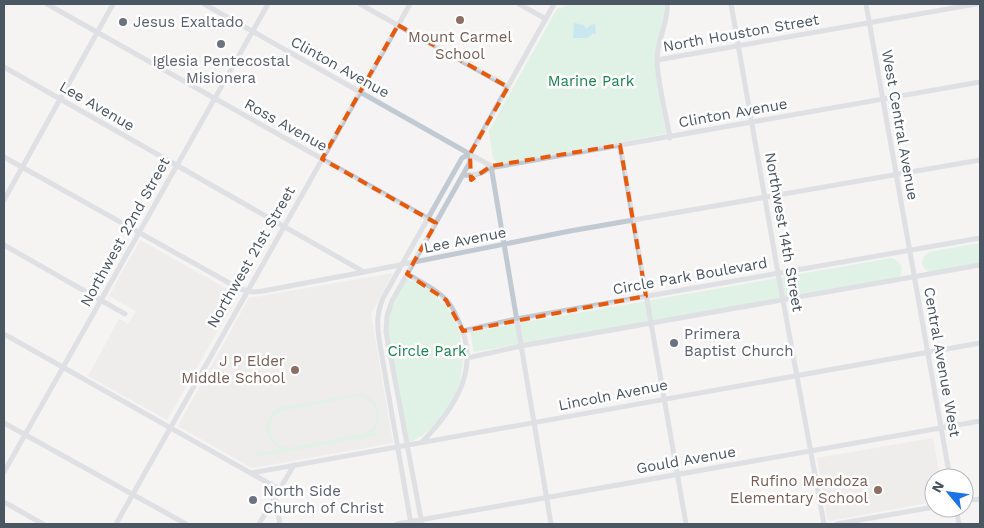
<svg xmlns="http://www.w3.org/2000/svg" width="984" height="528" viewBox="0 0 984 528" font-family="'Work Sans',sans-serif">
<style>
.education{fill:#e6e4e5}
.green{fill:#c3f1d5;fill-rule:evenodd}
.water{fill:#90daee}
.lines{fill:none;stroke-linecap:round;stroke-linejoin:round}
.minor{stroke:#c1cad2;stroke-width:5}
.marked{fill:none;stroke:#e8590c;stroke-width:4;stroke-dasharray:10 6;stroke-linejoin:round}
.education-dot{fill:#8d6e63;stroke:#fff;stroke-width:2}
.worship-dot{fill:#6b7280;stroke:#fff;stroke-width:2}
.labels{text-anchor:middle;stroke-width:5;stroke-linejoin:round;paint-order:stroke}
.worship-label{font-size:15px;fill:#5b616d;stroke:#fff;text-anchor:start}
.street-label{font-size:15px;fill:#4a5661;stroke:#fff}
.education-label{font-size:15px;fill:#785e54;stroke:#fff;text-anchor:end}
.park-label{font-size:15px;fill:#17864f;stroke:#fff}
</style>
<rect width="100%" height="100%" fill="#f5f3f3"/>
<!-- education -->
<path class="education" d="M140,240L238,295L167,420L88,376L119,319L128,324L136,311L109,296Z
M393,273L371,314L393,443L252,468L178,426L249,298Z
M933,438L940,478H934V502L828,521L817,458Z"/>
<!-- green -->
<path class="green" d="M572,4H664V16L654,58L666,132L665,134L503,163L497,162L493,158L489,131L557,9Z
M980,243V264L931,272C920,269 919,258 929,252Z
M892,258L898,261L902,267L901,274L898,278L474,352L470,332Z
M408,279C464,300 477,363 447,410C438,424 426,435 410,442L407,441L388,331L390,311L405,281Z
M357,394C379,395 386,418 372,433H378V435L256,457V454L281,449C265,440 261,420 278,408ZM357,396C378,398 384,422 367,433L289,448C268,446 263,422 280,411Z"/>
<!-- water -->
<path class="water" d="M574,23L584,25L586,29L591,25L595,24L596,34H592L587,38H573Z"/>
<g class="lines">
<!-- minor -->
<path class="minor" d="M47,4L436,223
M204,4L491,166L495,167L980,82
M360,4L508,87
M519,4L546,19
M667,4C669,23 656,41 657,61C658,84 666,114 670,138
M731,4L778,273L824,524
M866,4L950,478
M657,60L976,4
M4,67L364,272L570,231L980,160
M620,145L686,524
M4,157L240,289L253,292L263,291L364,272
M491,166L551,524
M463,175C474,176 484,174 491,166
M4,200L113,4
M4,245L125,314
M407,274C419,281 435,288 445,299C452,305 455,314 459,322C481,368 455,408 423,441
M463,331L516,319L980,238
M4,334L279,489
M467,358L521,346L980,265
M4,423L186,524
M4,472L268,4
M251,473L980,343
M275,496L280,524
M964,501L980,499
M4,502L43,524
M956,508L959,524
M116,524L410,4
M259,524L294,465
M397,524L980,421
M411,524L380,345C377,327 376,315 383,298L462,158L470,154L554,4
M422,524L386,332L387,316L392,301L470,162V154
M837,524L934,507"/>
</g>
<!-- marked area -->
<path d="M0 0H984V528H0ZM398,25L508,87L470,154L471,180L491,166L620,145L646,296L463,331L446,300L407,274L436,223L322,159Z" fill="#f5f3f3" fill-opacity=".55" fill-rule="evenodd"/>
<path class="marked" d="M398,25L508,87L470,154L471,180L491,166L620,145L646,296L463,331L446,300L407,274L436,223L322,159Z"/>
<!-- markers -->
<g class="education-dot">
<circle cx="460" cy="20" r="5"/>
<circle cx="295" cy="370" r="5"/>
<circle cx="878" cy="490" r="5"/>
</g>
<g class="worship-dot">
<circle cx="123" cy="22" r="5"/>
<circle cx="221" cy="44" r="5"/>
<circle cx="674" cy="343" r="5"/>
<circle cx="253" cy="500" r="5"/>
</g>
<g class="labels">
<!-- worship labels -->
<g class="worship-label">
<text x="133" y="27">Jesus Exaltado</text>
<text x="221" y="66" text-anchor="middle">Iglesia Pentecostal<tspan x="221" dy="17">Misionera</tspan></text>
<text x="684" y="339">Primera<tspan x="684" dy="17">Baptist Church</tspan></text>
<text x="263" y="496">North Side<tspan x="263" dy="17">Church of Christ</tspan></text>
</g>
<!-- street labels -->
<g class="street-label">
<text transform="translate(741 33) rotate(-10)" y="5">North Houston Street</text>
<text transform="translate(340 67) rotate(29)" y="5">Clinton Avenue</text>
<text transform="translate(97 106) rotate(30)" y="5">Lee Avenue</text>
<text transform="translate(733 113) rotate(-10)" y="5">Clinton Avenue</text>
<text transform="translate(286 125) rotate(29)" y="5">Ross Avenue</text>
<text transform="translate(900 125) rotate(80)" y="5">West Central Avenue</text>
<text transform="translate(125 232) rotate(-61)" y="5">Northwest 22nd Street</text>
<text transform="translate(784 232) rotate(80)" y="5">Northwest 14th Street</text>
<text transform="translate(465 240) rotate(-11)" y="5">Lee Avenue</text>
<text transform="translate(251 257) rotate(-60)" y="5">Northwest 21st Street</text>
<text transform="translate(690 276) rotate(-10)" y="5">Circle Park Boulevard</text>
<text transform="translate(942 362) rotate(80)" y="5">Central Avenue West</text>
<text transform="translate(613 395) rotate(-11)" y="5">Lincoln Avenue</text>
<text transform="translate(686 460) rotate(-10)" y="5">Gould Avenue</text>
</g>
<!-- education labels -->
<g class="education-label">
<text x="460" y="42" text-anchor="middle">Mount Carmel<tspan x="460" dy="17">School</tspan></text>
<text x="285" y="366">J P Elder<tspan x="285" dy="17">Middle School</tspan></text>
<text x="868" y="486">Rufino Mendoza<tspan x="868" dy="17">Elementary School</tspan></text>
</g>
<!-- park labels -->
<g class="park-label">
<text x="591" y="86">Marine Park</text>
<text x="427" y="356">Circle Park</text>
</g>
</g>
<!-- border -->
<rect width="984" height="528" fill="none" stroke="#4a5661" stroke-width="10"/>
<!-- north arrow -->
<g transform="translate(949 493) rotate(299)"><circle r="24" fill="#ffffff" stroke="#b7bbc0"/>
<path d="M0-4L9 19L0 12L-9 19Z" fill="#1a73e8"/>
<text y="-8" font-size="14" font-weight="bold" text-anchor="middle" fill="#4a5661">N</text>
</g>
</svg>
